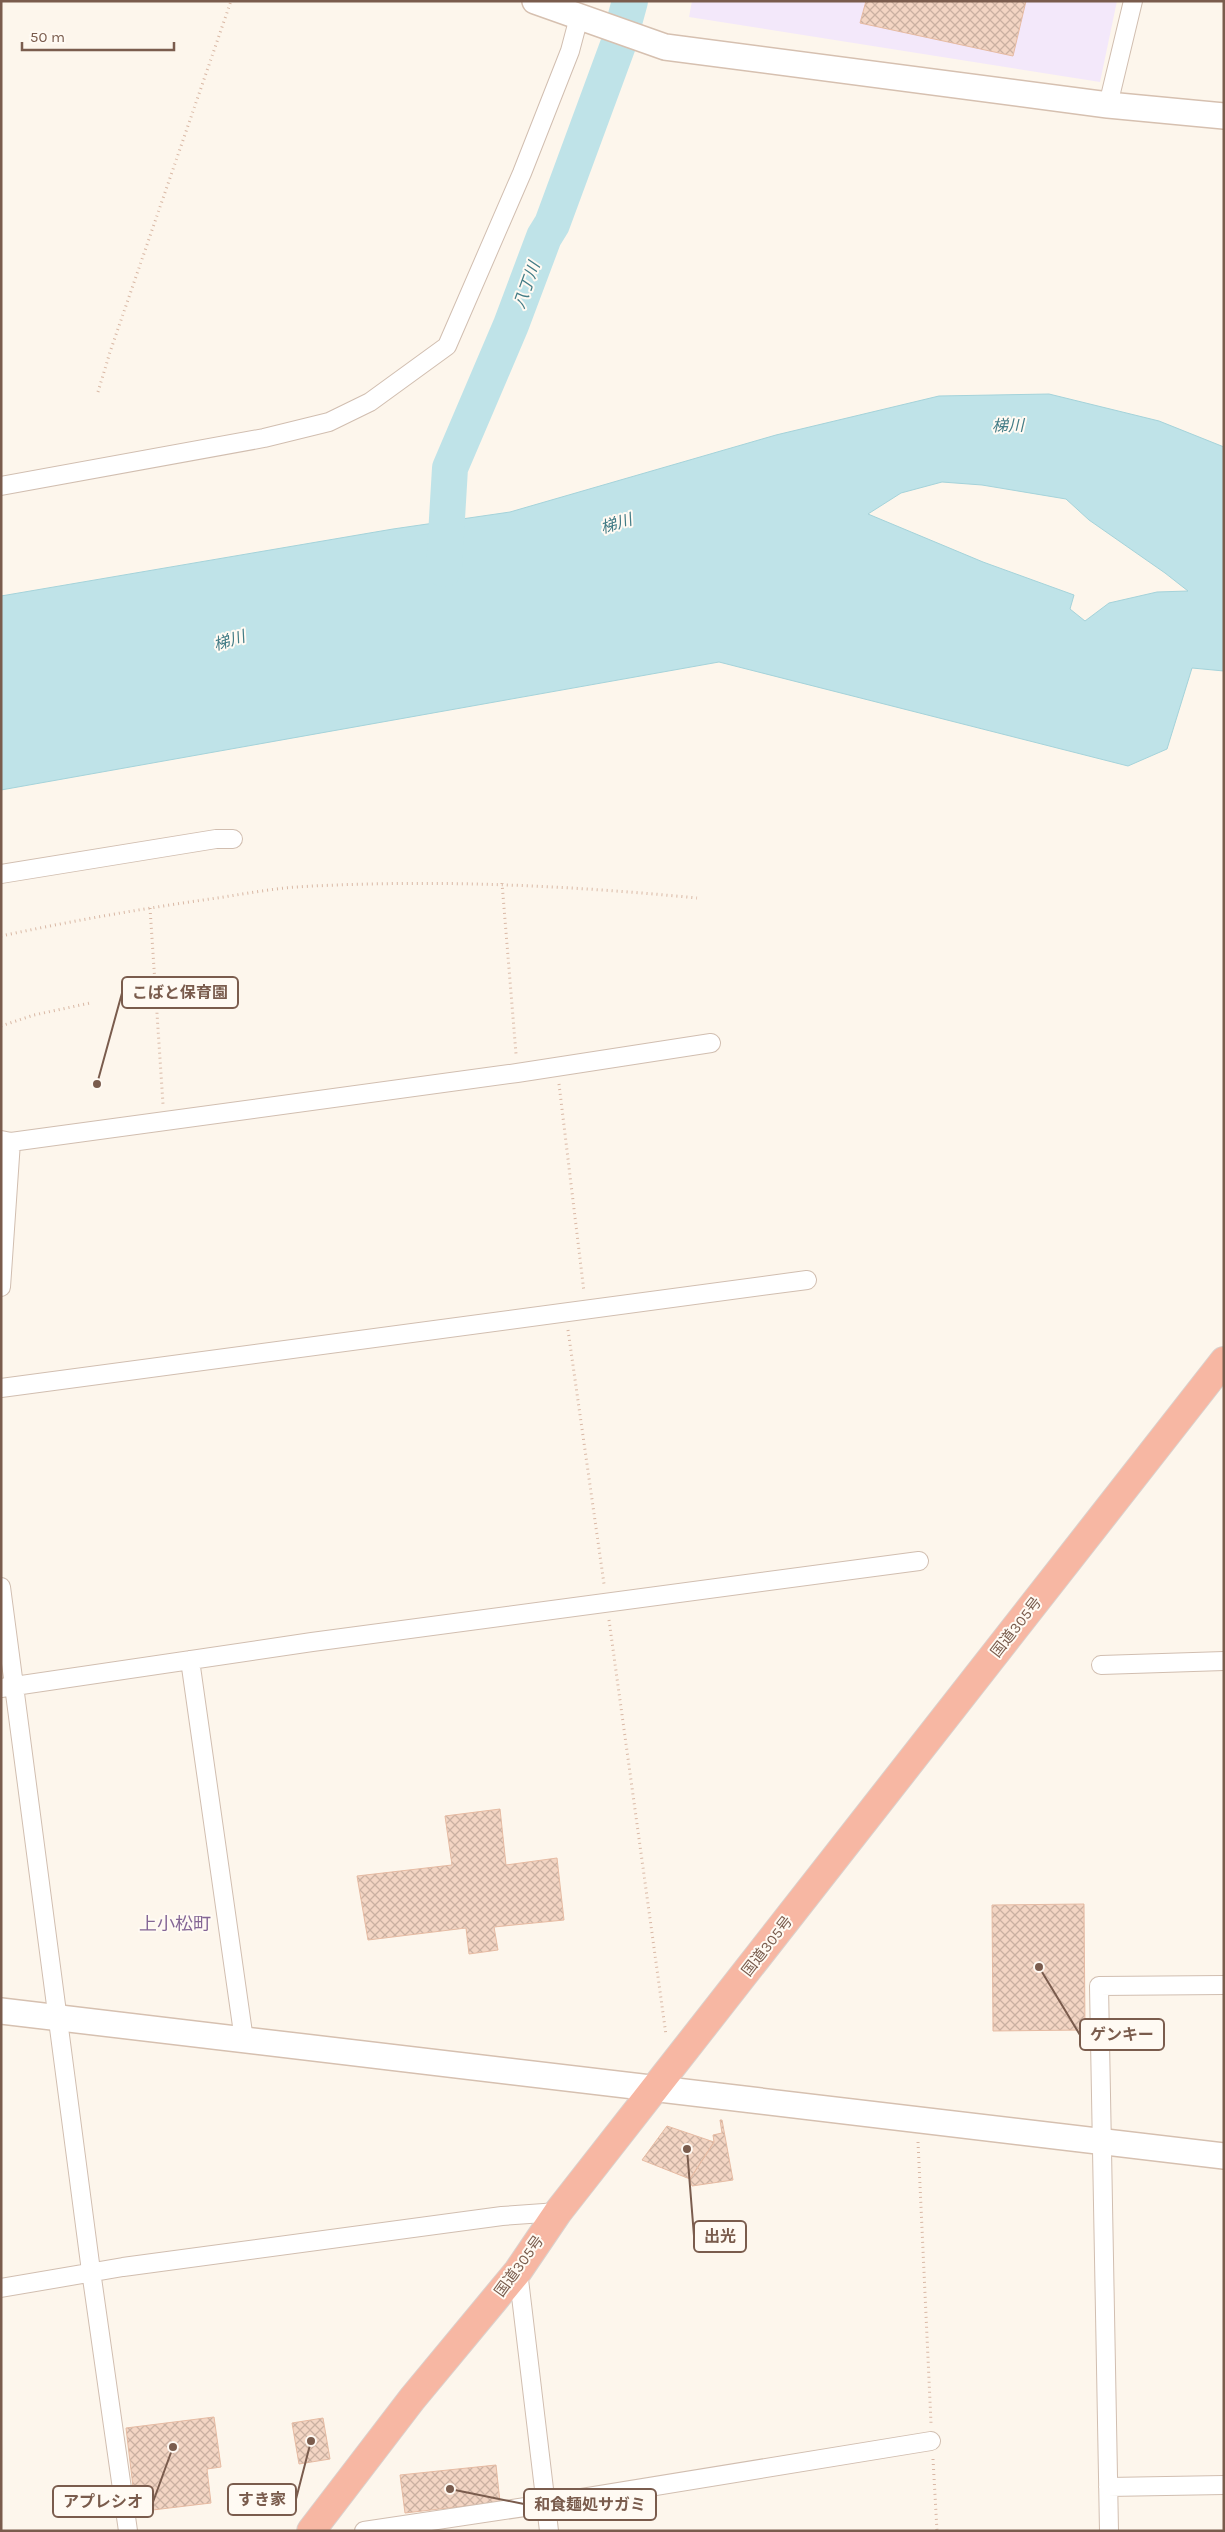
<svg xmlns="http://www.w3.org/2000/svg" width="1225" height="2532" viewBox="0 0 1225 2532" font-family="Karla,'Noto Sans JP',sans-serif">
<style>
.education{fill:#f3e8fa}
.water{fill:#bfe3e8;stroke:#a5d3da;fill-rule:evenodd}
.lines{fill:none;stroke-linecap:round;stroke-linejoin:round}
.river{stroke:#bfe3e8;stroke-width:36}
.building{fill:url(#building-cross-hatch);stroke:#e6bba3}
.street-casing{stroke:#d1beb0;stroke-width:20}
.secondary-casing{stroke:#d6c0b0;stroke-width:28}
.highway-casing{stroke:#dad1cd;stroke-width:30}
.path{stroke:#d9b8a5;stroke-width:3;stroke-dasharray:1 4;stroke-linecap:butt}
.street{stroke:#fff;stroke-width:18}
.secondary{stroke:#fff;stroke-width:25}
.highway{stroke:#f7b7a3;stroke-width:28}
.labels{text-anchor:middle;stroke-width:4;stroke-linejoin:round;paint-order:stroke}
.street-label{font-size:15px;fill:#7a5c4d;stroke:#fffaf3}
.water-label{font-size:16px;font-style:italic;fill:#437c86;stroke:#fffaf3}
.quarter-label{font-size:18px;fill:#846695;stroke:#fffaf3}
.leader{fill:none;stroke:#7a5c4d;stroke-width:2}
.callout-dot{fill:#7a5c4d;stroke:#fffaf3;stroke-width:2}
.callout{fill:#fffaf3;stroke:#7a5c4d;stroke-width:2}
.callout-label{font-size:16px;text-anchor:middle;font-weight:bold;fill:#7a5c4d}
</style>
<defs>
<pattern id="building-cross-hatch" width="8" height="8" patternUnits="userSpaceOnUse" patternTransform="scale(1.25)"><rect width="8" height="8" fill="#f3d5c3"/><path d="M0 0l8 8M0 8l8-8" fill="none" stroke="#cab0a1"/></pattern>
</defs>
<rect width="100%" height="100%" fill="#fdf6ec"/>
<!-- education -->
<path class="education" d="M692,1H1117L1100,82L689,17Z"/>
<!-- water -->
<path class="water" d="M1049,394L1159,421L1224,447V671L1192,668L1167,749L1128,766L719,662L1,790V596L393,529L510,512L776,435L939,396ZM942,482L982,485L1066,499L1089,520L1165,573L1188,591L1157,592L1109,603L1085,621L1070,609L1074,595L983,562L868,514L901,493Z"/>
<g class="lines">
<!-- river -->
<path class="river" d="M444,569L450,468L511,325L544,237L552,224L618,45L630,1"/>
</g>
<!-- building -->
<path class="building" d="M866,1H1026L1013,56L860,23Z
M500,1809L506,1865L557,1858L564,1920L494,1927L498,1950L469,1954L466,1928L368,1940L357,1876L452,1865L445,1816Z
M1084,1904L1085,2030L993,2031L992,1905Z
M720,2120H722L733,2180L692,2186L690,2179L714,2142L713,2135L722,2133Z
M667,2126L714,2142L690,2179L642,2160Z
M214,2417L221,2467L207,2469L211,2503L136,2512L126,2428Z
M323,2418L330,2459L299,2464L292,2423Z
M496,2465L500,2502L405,2513L400,2475Z"/>
<g class="lines">
<defs>
<path id="street" d="M1108,105L1133,1
M1,486L264,438L329,422L370,402L447,346L522,173L570,51L579,17
M1,874L216,839H233
M1,1140L11,1142L517,1073L711,1043
M1,1287L11,1142
M1,1388L807,1280
M1,1587L91,2271L128,2531
M190,1660L244,2040
M1101,1665L1224,1661
M1,1688L312,1642L919,1561
M518,2271L549,2531
M1,2288L123,2267L502,2216L558,2212
M1108,2487L1224,2485
M364,2531L545,2504L931,2441
M1109,2531L1099,1986L1224,1985"/>
<path id="secondary" d="M535,1L665,47L1108,105L1224,116
M1,2011L1224,2156"/>
<path id="highway" d="M311,2531L412,2399L518,2271L558,2212L1224,1361"/>
</defs>
<!-- street casing -->
<use href="#street" class="street-casing"/>
<!-- secondary casing -->
<use href="#secondary" class="secondary-casing"/>
<!-- highway casing -->
<use href="#highway" class="highway-casing"/>
<!-- path -->
<path class="path" d="M98,392L110,352L231,1
M502,883L516,1054
M150,908L163,1104
M1,936C71,921 140,909 210,899C239,895 268,889 296,887C430,879 564,885 697,898
M1,1026L34,1015L90,1003
M559,1084L584,1292
M568,1330L604,1584
M609,1620L666,2035
M918,2142L931,2423
M933,2459L937,2531"/>
<!-- street -->
<use href="#street" class="street"/>
<!-- secondary -->
<use href="#secondary" class="secondary"/>
<!-- highway -->
<use href="#highway" class="highway"/>
</g>
<g class="labels">
<!-- street labels -->
<g class="street-label">
<text transform="translate(1016 1627) rotate(-52)" y="5">国道305号</text>
<text transform="translate(767 1946) rotate(-52)" y="5">国道305号</text>
<text transform="translate(519 2266) rotate(-54)" y="5">国道305号</text>
</g>
<!-- water labels -->
<g class="water-label">
<text transform="translate(526 285) rotate(-70)" y="6">八丁川</text>
<text transform="translate(1008 425) rotate(-1)" y="6">梯川</text>
<text transform="translate(616 523) rotate(-17)" y="6">梯川</text>
<text transform="translate(229 640) rotate(-17)" y="6">梯川</text>
</g>
<!-- quarter labels -->
<g class="quarter-label">
<text x="175" y="1930">上小松町</text>
</g>
</g>
<!-- callouts -->
<path class="leader" d="M97 1084L122 993M1039 1967L1080 2035M687 2149L694 2236M311 2441L296 2499M173 2447L153 2502M450 2489L524 2504"/>
<g class="callout-dot">
<circle cx="97" cy="1084" r="5"/>
<circle cx="1039" cy="1967" r="5"/>
<circle cx="687" cy="2149" r="5"/>
<circle cx="311" cy="2441" r="5"/>
<circle cx="173" cy="2447" r="5"/>
<circle cx="450" cy="2489" r="5"/>
</g>
<g class="callout">
<rect x="122" y="977" width="116" height="31" rx="5"/>
<rect x="1080" y="2019" width="84" height="31" rx="5"/>
<rect x="694" y="2221" width="52" height="31" rx="5"/>
<rect x="228" y="2484" width="68" height="31" rx="5"/>
<rect x="53" y="2486" width="100" height="31" rx="5"/>
<rect x="524" y="2489" width="132" height="31" rx="5"/>
</g>
<g class="callout-label">
<text x="180" y="998">こばと保育園</text>
<text x="1122" y="2040">ゲンキー</text>
<text x="720" y="2242">出光</text>
<text x="262" y="2505">すき家</text>
<text x="103" y="2507">アプレシオ</text>
<text x="590" y="2510">和食麺処サガミ</text>
</g>
<!-- border -->
<rect width="1225" height="2532" fill="none" stroke="#7a5c4d" stroke-width="5"/>
<!-- scale -->
<path d="M22 42v8h152v-8" fill="none" stroke="#7a5c4d" stroke-width="2.5"/>
<text x="30" y="42" font-size="15" fill="#7a5c4d" stroke="#fffaf3" stroke-width="4" paint-order="stroke">50 m</text>
</svg>
